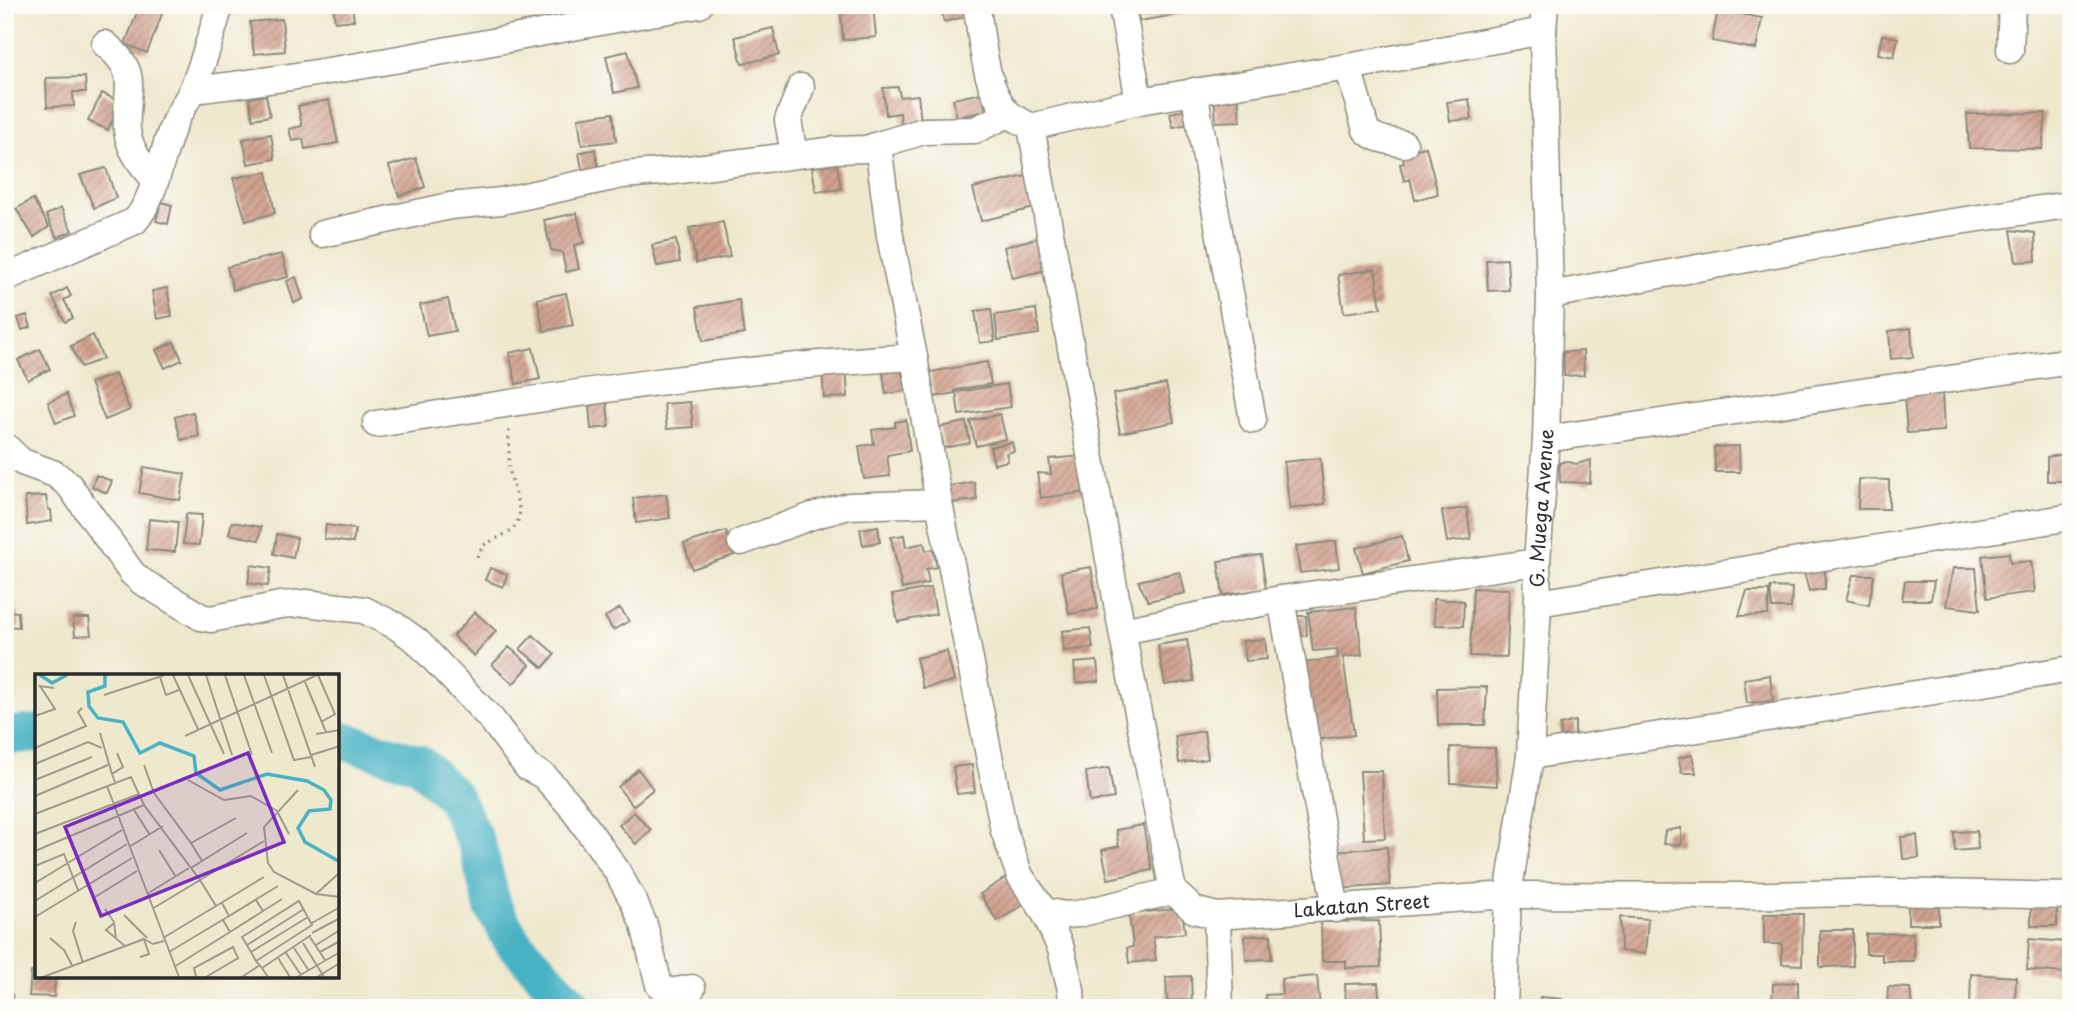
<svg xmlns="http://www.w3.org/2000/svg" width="2076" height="1013" viewBox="0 0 2076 1013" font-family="'Playpen Sans',sans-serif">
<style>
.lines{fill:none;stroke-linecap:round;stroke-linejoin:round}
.river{stroke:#48b3c5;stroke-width:38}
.building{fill:url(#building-hatch)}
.minor-casing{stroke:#8c8a7c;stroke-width:29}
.path{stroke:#8c8a7c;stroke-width:3.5;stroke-dasharray:2 5;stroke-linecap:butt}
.minor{stroke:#fff;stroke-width:26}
.labels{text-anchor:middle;stroke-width:6;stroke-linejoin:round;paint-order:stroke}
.street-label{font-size:19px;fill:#2b2b2b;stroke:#fdfcf7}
.inset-river{fill:none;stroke:#48b3c5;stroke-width:3.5}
.inset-road{fill:none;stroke:#a09c8c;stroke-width:2}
.view{fill:#7b2cbf;fill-opacity:0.15;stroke:#7b2cbf;stroke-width:3.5}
.inset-edge{fill:none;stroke:#2b2b2b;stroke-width:3.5}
</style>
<defs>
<pattern id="building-hatch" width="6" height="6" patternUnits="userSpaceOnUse" patternTransform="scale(1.75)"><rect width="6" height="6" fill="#d2a390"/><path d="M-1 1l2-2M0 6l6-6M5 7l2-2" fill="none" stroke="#ab8576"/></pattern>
</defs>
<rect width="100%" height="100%" fill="#fdfcf7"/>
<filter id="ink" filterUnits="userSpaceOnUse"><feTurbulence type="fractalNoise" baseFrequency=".0143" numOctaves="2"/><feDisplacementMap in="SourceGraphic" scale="14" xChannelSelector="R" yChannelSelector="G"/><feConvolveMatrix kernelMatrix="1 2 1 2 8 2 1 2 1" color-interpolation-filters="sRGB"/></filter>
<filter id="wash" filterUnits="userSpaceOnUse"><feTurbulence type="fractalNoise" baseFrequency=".00686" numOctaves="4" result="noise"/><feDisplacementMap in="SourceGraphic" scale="28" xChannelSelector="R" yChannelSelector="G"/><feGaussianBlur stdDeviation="1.57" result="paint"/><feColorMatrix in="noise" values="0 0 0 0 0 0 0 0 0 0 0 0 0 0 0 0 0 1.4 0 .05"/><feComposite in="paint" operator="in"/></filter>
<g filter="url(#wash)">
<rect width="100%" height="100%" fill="#eee8cd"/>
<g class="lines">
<!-- river -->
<path class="river" d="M5,736L37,733
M338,739L420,764L454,797L477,845L493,907L512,941L575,1008"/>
</g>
<g id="blocks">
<!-- building -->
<path class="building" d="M140,5L162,14L147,53L125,44Z
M333,5H352L354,20L335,22Z
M840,5H873L876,37L843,40Z
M940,5H966L968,16L944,22Z
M1137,5H1187L1188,13L1139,21Z
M1938,5H1978V12L1938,9Z
M1718,10L1762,18L1756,49L1712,41Z
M282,19L285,51L254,54L250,22Z
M773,28L779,55L742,64L735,37Z
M1882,35L1898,38L1894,57L1878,54Z
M628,51L637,88L614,93L606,56Z
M85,77L86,92H73L74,106L47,107L46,78Z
M898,87L900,97L918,95L921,121L901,124L900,113L886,115L883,88Z
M1238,91L1240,121L1216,122L1214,93Z
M102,93L121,102L108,130L88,121Z
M982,93L986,111L957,117L953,99Z
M266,95L270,116L253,119L249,98Z
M1469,99L1472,119L1450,121L1447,102Z
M329,100L338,143L305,149L303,139L292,141L289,129L302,126L298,106Z
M1185,110L1189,124L1173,127L1170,113Z
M613,113L616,141L582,145L578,118Z
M2046,113L2042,149L1969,148L1967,114Z
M271,134L275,159L248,164L243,139Z
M1426,147L1438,194L1415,200L1410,179L1404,181L1400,164L1404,163L1402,152Z
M595,149L599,170L583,174L579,153Z
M416,158L425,187L399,196L389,166Z
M837,164L841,189L816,192L812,167Z
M106,168L116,198L94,208L80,175Z
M267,172L275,213L246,221L233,178Z
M1030,175L1038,207L981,221L973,188Z
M33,199L49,227L34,237L16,209Z
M161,202L172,205L168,224L156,221Z
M61,208L72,231L57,238L46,215Z
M577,213L584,243L574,245L579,269L566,272L562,252L551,250L544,220Z
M723,222L730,257L696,263L689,228Z
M2011,230L2035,233L2036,261L2016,262Z
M1037,238L1046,270L1012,278L1004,247Z
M676,240L680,262L657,266L652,245Z
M282,254L288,277L233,290L227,267Z
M1507,259L1509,290L1488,291L1486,260Z
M1375,269L1381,308L1344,313L1338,275Z
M296,277L303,299L294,303L287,281Z
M67,288L71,296L64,300L73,318L65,322L52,296Z
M167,288L172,316L157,319L152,291Z
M566,293L573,325L544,331L537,299Z
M448,299L455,331L427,336L420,305Z
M739,300L744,334L703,341L697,307Z
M991,309L995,341L980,343L975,311Z
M1036,309L1039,334L998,340L995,315Z
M27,315L31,327L22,330L18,318Z
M1911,328L1913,357L1891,359L1889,331Z
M93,335L103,359L81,367L71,346Z
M174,342L182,360L165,368L156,350Z
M533,348L540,379L516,384L509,353Z
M40,349L50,369L28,380L18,360Z
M1583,351L1584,375L1564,376L1563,352Z
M987,362L991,384L955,390V393L934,397L930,372Z
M846,365L848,397L824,398L822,366Z
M901,365L905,391L886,394L882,367Z
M115,374L130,410L105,420L90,383Z
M1007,384L1011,407L959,415L956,392Z
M1166,384L1174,422L1120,433L1113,394Z
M1942,392L1944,431L1907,433L1904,395Z
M66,394L74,416L56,423L48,402Z
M607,402L609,427L591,429L589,405Z
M690,402L693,427L667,429L664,404Z
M193,412L199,436L181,440L175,417Z
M1000,414L1006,439L976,446L970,421Z
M906,420L910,451L887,455L890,476L864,479L859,446L874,444L872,430L895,427V422Z
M966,422L970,443L944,448L939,427Z
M1012,442L1014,451L1006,453L1008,461L994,464L990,447Z
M1739,446L1740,472H1715L1714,447Z
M2071,453V481H2047V457Z
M1083,456L1088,492L1041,498L1037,473L1051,474L1049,459Z
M1320,458L1325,504L1290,509L1284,462Z
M1591,460L1590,483L1560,482L1559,463L1566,461L1576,464Z
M144,467L185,474L180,500L139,493Z
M96,475L112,481L107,493L92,487Z
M1859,479L1889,480V509H1858Z
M974,482L977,500L951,503L949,486Z
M666,494L670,518L636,523L633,498Z
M46,496L48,509L51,510L52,521L27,525L25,497Z
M1467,508L1471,539L1447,542L1442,511Z
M186,514L202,515L199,545L183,544Z
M149,519L178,522L175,552L146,550Z
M232,522L261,527L259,540L229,534Z
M326,525L355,529L353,543L324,539Z
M878,526L880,542L863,545L860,529Z
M726,531L734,555L692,569L684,544Z
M277,534L297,538L293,558L274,554Z
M904,535L906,547L924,543L926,551L933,549L937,567L926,569L929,583L902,589L891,537Z
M1402,536L1408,561L1363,573L1356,548Z
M1336,541L1339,568L1300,573L1296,546Z
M2009,553L2010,563L2031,561L2035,592L1987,598L1982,556Z
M1261,555L1266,589L1223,595L1218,561Z
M251,565L271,568L268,586L248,583Z
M1091,567L1098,609L1069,614L1061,572Z
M1825,567V589L1809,591L1804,572Z
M490,568L507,574L503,587L485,580Z
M1953,568H1976L1980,610L1946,606Z
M1180,572L1185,593L1148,601L1138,581Z
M1853,575H1874L1869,605L1846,600Z
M1905,581H1934L1931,600H1902Z
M1770,587L1792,588L1791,608H1772Z
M931,588L936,614L898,622L892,595Z
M1473,588L1509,589L1507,657L1470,656Z
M1747,591H1769L1768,615L1739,616Z
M1433,599L1464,601L1463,626L1435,625Z
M1356,607L1362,655L1343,657L1354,735L1314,740L1303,663L1338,658L1337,649L1313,651L1308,612Z
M620,608L629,621L613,630L605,617Z
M5,611L18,612L19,627L5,626Z
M475,612L496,631L474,656L453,636Z
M1291,616H1306L1307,636H1292Z
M73,618H89L91,635L75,636Z
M1090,628L1093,648L1064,651L1062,631Z
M533,635L555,654L543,668L520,649Z
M1265,639L1267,659L1246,661L1243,641Z
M1187,640L1194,681L1165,685L1158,645Z
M509,647L530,665L513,684L492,665Z
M947,651L954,681L923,688L916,658Z
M1097,661L1099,681L1076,683L1074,663Z
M1770,675L1773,701L1747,703L1744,679Z
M1487,687L1485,725H1438L1437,688Z
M1575,721V736H1561L1560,725Z
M1204,731L1208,759L1179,763L1175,736Z
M1450,747L1495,748L1497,786L1451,783Z
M1692,755L1696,773H1682L1678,758Z
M972,765L975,792L957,794L953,767Z
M1109,768L1114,798L1090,802L1086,772Z
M638,769L653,789L633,806L618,787Z
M1360,771H1382L1385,838L1364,839Z
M634,812L651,830L636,844L619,825Z
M1143,825L1152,870L1108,879L1102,850L1119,846L1116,830Z
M1681,828V845L1663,844L1665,831Z
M1977,831L1978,849L1955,851L1954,832Z
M1917,835L1919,858L1903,859L1901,837Z
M1387,847L1390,885L1338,889L1335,851Z
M1007,877L1025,904L997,921L980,894Z
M1908,902H1939V924H1908Z
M2031,907H2057V926H2031Z
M1182,908L1185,933L1153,937L1156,960L1129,963L1127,948L1133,947L1129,914Z
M1764,914H1803L1802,965L1782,964V944H1764Z
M1620,917L1648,919L1645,954L1621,951Z
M1379,921L1381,967L1346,968V961H1322L1321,922Z
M1820,930H1853V966L1820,967Z
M1913,933L1914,961H1882V954H1866V934Z
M1271,935L1272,959L1246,960L1245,936Z
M2029,939L2067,942L2065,973L2027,970Z
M31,972H37V976H55L54,997L29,996Z
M1971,974L2016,977L2015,1008H1970Z
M1191,976L1192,1000L1167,1001L1166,977Z
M1317,976L1320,1008H1266L1265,995L1282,994L1281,979Z
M1798,982V1008H1772L1773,984Z
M1378,983L1380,1008H1346L1345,984Z
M1888,987L1910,988L1912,1008H1887Z
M12,995L14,1008H5V996Z
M1540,997L1562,999L1563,1008H1538Z"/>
</g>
</g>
<g filter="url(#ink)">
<use href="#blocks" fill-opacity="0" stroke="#8c8a7c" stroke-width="2"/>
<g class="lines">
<defs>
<g id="minor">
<path d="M976,5C983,39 983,85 1007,112C1013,118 1023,122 1031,127L1139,101L1348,67L1543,31"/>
<path d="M1123,12L1139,101"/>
<path d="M105,44C143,75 124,90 127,130C129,147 139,162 150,174L156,175"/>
<path d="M2010,50L2012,5"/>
<path d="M1348,67L1366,130C1374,140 1391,141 1404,144"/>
<path d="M192,90C362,71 530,32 699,5"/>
<path d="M1194,91L1253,420"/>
<path d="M1031,127L1122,631L1173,891L1194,910L1217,916L1220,1008"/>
<path d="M794,155L788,120L801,87"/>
<path d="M322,234L450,206L501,201L622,175L673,171L835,150L866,149L878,145"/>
<path d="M5,278L135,221C155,198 161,156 173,126C178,112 188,101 193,88C204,62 212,33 220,5"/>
<path d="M1550,295L1939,224L2061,206"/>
<path d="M914,357L890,236L878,145L924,131L975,130L1009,114"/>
<path d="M376,424C554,396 734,367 914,357L939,503L1004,831L1020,876L1044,911L1061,949L1071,990L1072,1008"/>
<path d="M1546,439L2071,361"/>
<path d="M5,446L22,462L55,474L69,485L132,573L141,581L201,617L211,619L280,605L306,603L364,610L396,626L417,641L492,720L527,767L544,776L571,806L617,871L634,902L644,925L659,985L669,992L692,988"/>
<path d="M741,542L812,516L849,506L939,503"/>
<path d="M1281,599L1336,909"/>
<path d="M1538,603L2071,517"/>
<path d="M1122,631L1281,599L1537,562"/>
<path d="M1530,756L2071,669"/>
<path d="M1044,911L1065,915L1078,914L1173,891"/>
<path id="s1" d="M1217,916L1508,895L1736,896L1887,892L2071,896"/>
<path id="s2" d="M1504,1008L1508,895L1530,756L1538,603L1537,562L1546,439L1550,295L1543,31L1545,5"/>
</g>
</defs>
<!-- minor casing -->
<use href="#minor" class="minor-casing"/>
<!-- path -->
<path class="path" d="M477,557L484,545L513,530L518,520L520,512L509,469V427"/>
<!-- minor -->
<use href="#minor" class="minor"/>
</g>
</g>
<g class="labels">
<!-- street labels -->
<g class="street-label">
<text dy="7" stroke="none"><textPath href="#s2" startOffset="502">G. Muega Avenue</textPath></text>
<text dy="7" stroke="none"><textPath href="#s1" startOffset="145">Lakatan Street</textPath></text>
</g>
</g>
<!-- overview -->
<g transform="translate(35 674)">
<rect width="304" height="304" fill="#eee8cd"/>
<path class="inset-river" d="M5,1L17,9L32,1M70,1V12L53,18L54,32L63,44L88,48L105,79L125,69L159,82L161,99L185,116L232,100L272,107L289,116L296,126L295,135L274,137L263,154L270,168L305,188"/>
<path class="inset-road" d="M138,1L163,55M153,1L189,80M171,1L197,81M190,1L217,81M209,1L237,79M229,1L259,86L276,83M248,1L280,93M283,1L300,40L286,48M125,3L131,21L144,16M270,8L291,58M69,21L130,1M0,42L20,35L5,12L19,14M65,59L77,100M281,60L305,56M150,62L282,1M0,74L51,52L43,38L47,34M276,81L305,72M0,90L53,68L67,74M109,91L119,119L156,169L201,144M0,106L57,83M153,106L189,126L216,122L244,138M80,108L77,100L88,93L82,79M72,112L144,303M263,116L229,153L233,189L239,198L281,220L305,223M0,122L73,91M99,136L115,161M243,139L254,160M0,140L96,103L109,131L165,206L117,235M0,160L104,120M156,169L167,187L156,194M94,173L128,152M124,176L141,203M0,177L109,131M167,187L212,159M0,192L29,180L43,216M0,209L87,156M112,220L154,194M281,220L303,200M60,223L102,197M0,227L92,170M187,229L194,242L243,212M181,232L229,203M70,235L79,248L81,265M228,237L247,225M89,241L112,264M0,243L97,184M41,248L38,257L48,289M79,249L71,256L90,272M277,249L305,233M195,258L228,237L221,226M277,259L305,244M275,263L290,286M15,264L29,276L38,293M128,264L181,232L165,206L229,167M268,269L289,303M212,271L269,235M281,271L305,256M259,274L274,297M134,278L194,242M216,278L273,243M285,278L305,267M251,279L266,301M105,283L114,280L109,265L118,270L129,267M243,284L255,303M221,287L277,251L264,227L207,263L216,278L221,287L227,294L233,303M139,293L195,258L188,246M227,294L276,261M8,303L109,265M161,303L159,294L198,273L203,284L171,303M207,303L225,291M262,303L305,278M282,303L305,289"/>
<path class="view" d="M213,79L249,168L66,242L30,153Z"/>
<rect width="304" height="304" class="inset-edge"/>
</g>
<!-- margin -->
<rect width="2076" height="1013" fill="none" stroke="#fdfcf7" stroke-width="28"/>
</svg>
